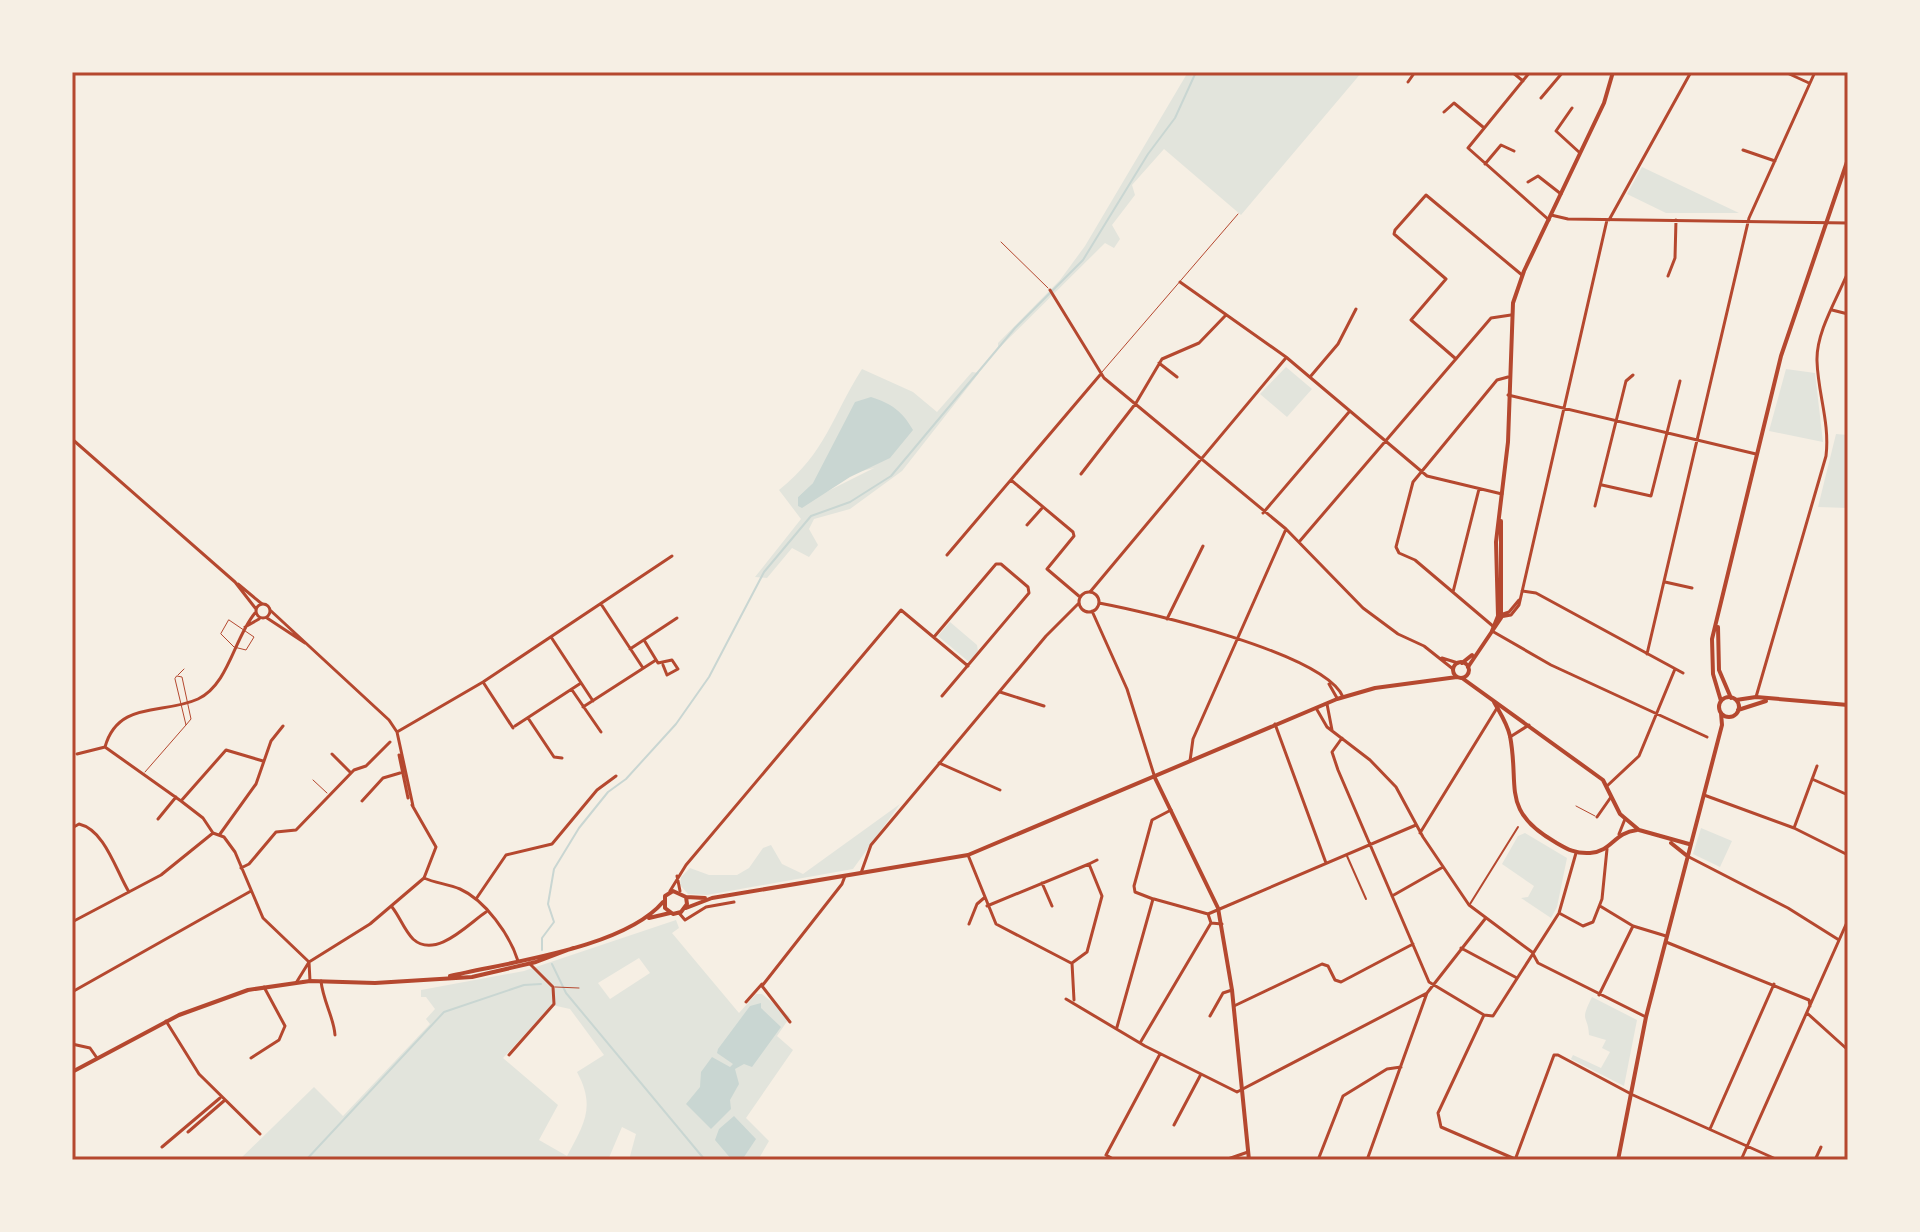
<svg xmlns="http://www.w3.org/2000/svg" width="1920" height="1232" viewBox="0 0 1920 1232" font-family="'Noto Serif',serif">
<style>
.green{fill:#e2e4dc;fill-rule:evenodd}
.water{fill:#c9d6d2}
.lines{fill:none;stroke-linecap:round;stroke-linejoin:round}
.stream{stroke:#c9d6d2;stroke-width:2}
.service{stroke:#b5482f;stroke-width:1}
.pedestrian{stroke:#b5482f;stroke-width:2}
.minor{stroke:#b5482f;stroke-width:3}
.tertiary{stroke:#b5482f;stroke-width:4}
.secondary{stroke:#b5482f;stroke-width:4}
.neatline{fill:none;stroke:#b5482f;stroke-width:3}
</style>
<rect width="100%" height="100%" fill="#f6efe4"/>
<!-- green -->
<path class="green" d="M1188,72H1362L1241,215L1164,149L1132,185L1135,195L1112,225L1120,239L1114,248L1105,243L998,349V343L1060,280L1085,246Z
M1642,167L1739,213H1666L1627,194Z
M1286,367L1312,389L1287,417L1260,394Z
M862,369L913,392L937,412L972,372L979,373L902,471L850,509L814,519L809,529L818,545L809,557L792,548L767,578L755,577L801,519L779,490C826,453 832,416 862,369ZM874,468L826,492L798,497L813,483Z
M1786,369L1815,373L1823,442L1769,431Z
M1836,434L1848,435V508L1818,507Z
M950,622L977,645L978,651L969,662L938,636Z
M900,804L853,869L707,895L688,894L680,885L681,877L690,868L709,875H737L749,868L763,848L771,845L782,864L803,874Z
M1701,828L1732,841L1720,867L1693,854Z
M1525,833L1567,858L1557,907L1551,918L1521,898L1528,897L1534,886L1502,864L1518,836Z
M676,920L679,928L672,933L739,1013L756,994H762L790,1017L777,1036L793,1050L746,1118L769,1141L758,1160H629L636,1134L622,1127L608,1160H239L314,1087L343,1116L430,1024L426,1019L435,1009L426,997H421V990L524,971ZM639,958L650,973L610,999L598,983ZM552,1005L570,1009L604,1055L577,1072C596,1107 584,1124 567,1156L539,1140L558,1105L503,1058Z
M1592,997L1637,1020L1624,1086L1571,1059L1573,1055L1601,1068L1610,1052L1602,1048L1606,1040L1589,1035C1588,1014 1579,1023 1592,997Z"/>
<!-- water -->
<path class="water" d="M871,397C891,403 903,412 913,430L890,458L850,477L802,508L798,506V497L813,483L855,402Z
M761,1003V1008L781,1027L752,1067L744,1064L735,1069L739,1084L730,1100L731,1109L711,1129L686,1104L700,1087L701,1072L712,1057L730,1067L733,1064L717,1053L718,1049L750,1006Z
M734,1116L756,1139L742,1160H732L715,1140L719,1129Z"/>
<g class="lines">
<!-- stream -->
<path class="stream" d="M542,950V938L554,922L548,904L554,869L579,828L608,792L626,779L676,724L709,677L764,572L811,516L850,502L891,476L1015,328L1083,260L1148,154L1175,118L1196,72
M552,964L566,993L705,1160
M306,1160L444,1012L524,985L541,984"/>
<!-- service -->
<path class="service" d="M1001,242L1048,288
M1102,372L1238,214
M229,620L254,637L246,650L234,647L221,634Z
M178,675L184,669
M177,676L182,677L191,719L186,725L175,679Z
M145,772L186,725
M313,780L327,793
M1576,806L1595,816
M555,987L579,988"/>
<!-- pedestrian -->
<path class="pedestrian" d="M1347,856L1366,899
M1470,904L1518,827"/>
<!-- minor -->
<path class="minor" d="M1512,72L1523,81
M1530,72L1468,148L1549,220
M1785,72L1809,83
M1408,82L1415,72
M1541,98L1563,72
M1572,108L1556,131L1580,153
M1444,112L1454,103L1483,127
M1743,150L1775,161
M1485,164L1501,145L1514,151
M1528,182L1538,176L1561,194
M1551,215L1568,219L1848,223
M1609,220L1691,72
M1668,276L1675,258L1676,220
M1180,282L1286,357L1427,476L1502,494
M1050,290L1104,378L1286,529L1363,608L1398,634L1424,646L1453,669
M1832,310L1848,314
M1456,359L1411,320L1446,279L1394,234L1395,230L1426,195L1522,275
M1159,363L1177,377
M1310,377L1338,344L1356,309
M1508,395L1756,454
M72,439L235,582L256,609
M1081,474L1136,403L1162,359L1199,343L1225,316
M1011,480L1073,532L1074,536L1047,569L1080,597
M1602,485L1651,496L1680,381
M1595,506L1626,381L1633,375
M1263,513L1349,412
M1027,525L1043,507
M1299,542L1491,318L1511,315
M947,555L1100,375
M1665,582L1692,588
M238,584L262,604
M1522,591L1536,593L1683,673
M1090,592L1285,359
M1453,592L1479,489
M1079 602a10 10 0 1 1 20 0a10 10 0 1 1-20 0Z
M1099,603C1147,612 1324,653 1343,697
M256 611a7 7 0 1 1 14 0a7 7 0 1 1-14 0Z
M601,604L643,668
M270,610L389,720L397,732L413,806
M1092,611L1127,689L1155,778
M1500,615L1509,612L1519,600
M1500,617L1511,615L1519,605L1607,220
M267,618L305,643
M1167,619L1203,546
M245,627L259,619
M1494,627L1415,560L1399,553L1396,547L1413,482L1497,380L1508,377
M1492,631L1551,665L1707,737
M551,637L593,701
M934,637L996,564H1001L1028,587L1029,593L942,696
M644,640L658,663L672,660L678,669L667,675L663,665
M630,649L677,618
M1647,654L1749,218L1815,72
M1442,658L1458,663
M483,682L513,728
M1329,684L1337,698
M572,690L601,732
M1000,692L1044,706
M1756,697L1826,456C1830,423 1818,394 1817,361C1816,332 1837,299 1848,272
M1327,704L1332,730
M583,707L656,660
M1316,708L1327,727L1370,760L1396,787L1423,837L1469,905L1532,952L1538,963L1646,1017
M528,718L554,757L562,758
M1275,724L1326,863
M515,726L581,683
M397,732L483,682L672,556
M1510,737L1529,725
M1342,738L1332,752L1338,770L1429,982L1484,1015
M105,747L181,801L203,818L213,833L224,837L235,852L263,918L309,962L370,924L424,878
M105,747C118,700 163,715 198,699C229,684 234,638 255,613
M77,754L105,747
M332,754L351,773
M399,755L408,798
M1190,761L1193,739L1286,529
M939,763L1000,790
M1812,779L1848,795
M1607,786L1639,756L1675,669
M1704,795L1794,828L1848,855
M181,801L226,750L263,761
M362,801L383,778L400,773
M412,805L436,847L424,878
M1597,817L1611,797
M158,819L176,797
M72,828L79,824C105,830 116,871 129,892
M1794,828L1817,766
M1420,833L1497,708
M220,834L256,784L271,741L283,726
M1619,834L1625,819
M968,855L996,924L1071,963
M1689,857L1788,908L1839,940
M1089,864L1097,860
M241,868L249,864L276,832L296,830L354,770L366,766L390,742
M861,873L871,845L1046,636L1079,603
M677,876L680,891
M424,878C435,883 448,884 460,889C485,900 510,935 518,961
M1042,883L1052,906
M670,891L686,865L901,610L968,666
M1392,896L1443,867
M476,899L506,855L552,844L597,790L616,776
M1154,899L1208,914
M987,906L1089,864L1102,896L1087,952L1072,963
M1600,906L1633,926L1666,936
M392,907C400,917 404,930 413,939C436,960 469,923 486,912
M679,913L685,920L706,907L734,902
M1559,913L1583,926L1593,922L1602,899L1607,849
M72,922L161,875L213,833
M969,924L977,904L984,898
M1222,924L1211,923L1208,914L1416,825
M1666,942L1809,1000L1810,1006
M1461,948L1517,978
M1072,963L1074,1000
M321,981C323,1001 334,1018 335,1035
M296,983L309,962L310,981
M72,992L251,891
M1599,995L1633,926
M1066,999L1145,1046L1237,1092L1427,993
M746,1002L762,984
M1234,1006L1322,964L1328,966L1335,980L1341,982L1413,944
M1807,1013L1848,1050
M1210,1016L1223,993L1232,990
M166,1021L199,1074L260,1134
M790,1022L762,986L842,884L845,876
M1117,1027L1153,899L1135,892L1134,886L1152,820L1171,810
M1140,1043L1211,923
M72,1044L90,1048L97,1058
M509,1055L554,1004L553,987L529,963
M251,1058L279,1040L285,1026L264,987
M1174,1125L1200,1076
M1710,1129L1774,984
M188,1132L225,1100
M162,1147L220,1098
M1515,1159L1441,1127L1438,1113L1484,1015L1493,1016L1559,913L1576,853
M1115,1160L1106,1155L1160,1054
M1225,1160L1248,1152
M1318,1160L1343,1096L1387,1069L1401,1067
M1367,1160L1427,993L1485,919
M1515,1160L1554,1055H1558L1633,1095L1778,1160
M1741,1160L1848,920
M1815,1160L1821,1147"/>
<!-- tertiary -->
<path class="tertiary" d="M1492,631L1498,616L1496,542L1508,442L1513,303L1524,271L1604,103L1613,72
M1462,663L1472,655
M1468,667L1501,618V521
M1155,778L1218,908L1232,990L1249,1160"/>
<!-- secondary -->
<path class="secondary" d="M1718,627L1719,670L1731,698
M1453 670a8 8 0 1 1 16 0a8 8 0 1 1-16 0Z
M1462,678L1603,780L1620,814L1639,830L1689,844
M1719 707a10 10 0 1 1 20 0a10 10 0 1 1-20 0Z
M1736,700L1756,697L1848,705
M1721,701L1713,674L1712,639L1781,356L1848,159
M1494,702C1500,713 1507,723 1510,736C1520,787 1500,810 1555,842C1567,849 1575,854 1590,853C1613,851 1613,833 1637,830
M1738,710L1766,701
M1671,843L1686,855
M686,897L687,904L681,912L673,914L665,908V896L673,891L686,897L705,898
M686,908L712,898L968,855L1337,699L1375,688L1457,677
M649,918L670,913
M450,976C509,962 624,948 663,902
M72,1072L179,1015L248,990L310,981L375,983L472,977L536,962L573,948
M1618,1160L1646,1017L1722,725L1721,713"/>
</g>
<!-- border -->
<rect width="1920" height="1232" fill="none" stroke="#f6efe4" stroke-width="148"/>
<rect x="74" y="74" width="1772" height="1084" class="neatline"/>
</svg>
